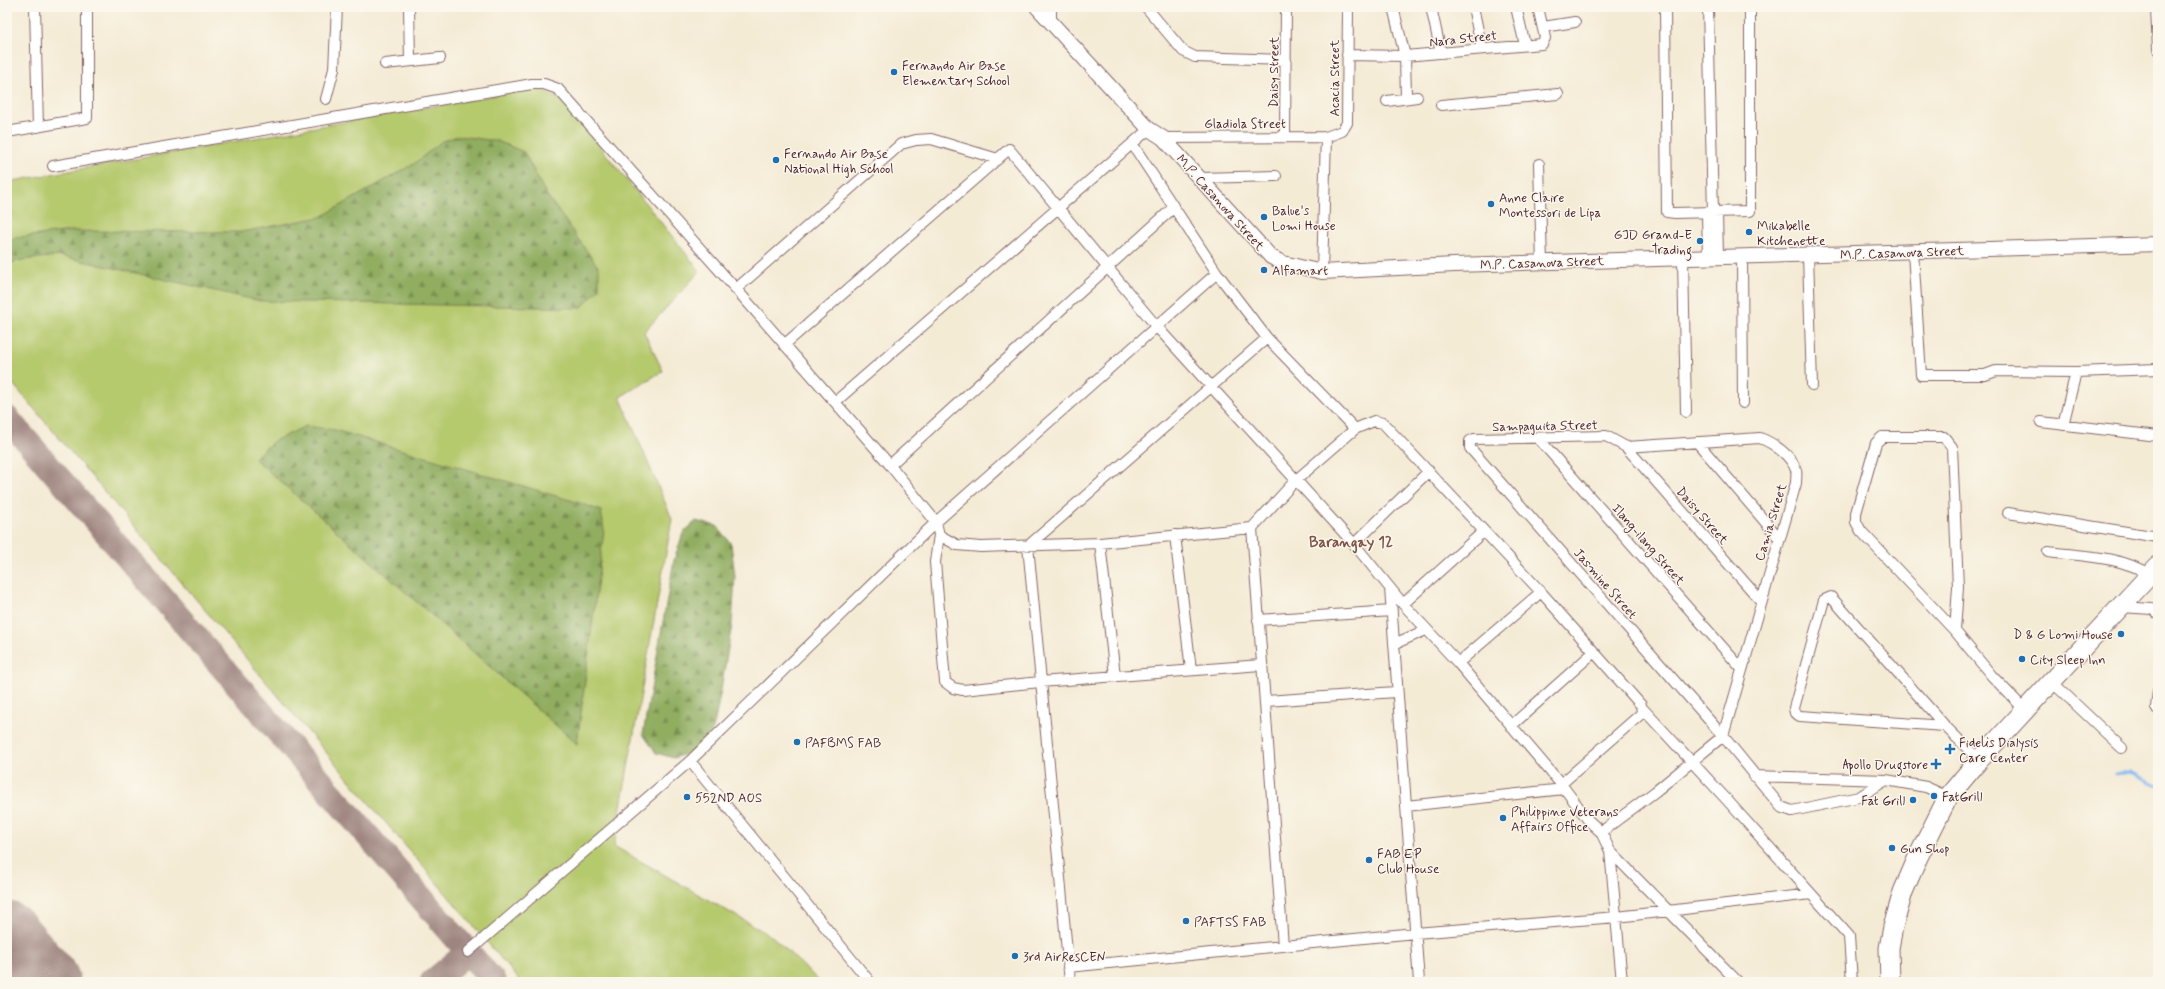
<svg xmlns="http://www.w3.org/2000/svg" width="2165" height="989" viewBox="0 0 2165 989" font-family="Mynerve,sans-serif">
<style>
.grass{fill:#b5c96d;stroke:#80744c}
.forest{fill:url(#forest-firs);stroke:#6d6646}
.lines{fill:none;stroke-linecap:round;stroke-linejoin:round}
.stream{stroke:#83b8f1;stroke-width:3}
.taxiway{stroke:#9f8580;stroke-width:25}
.runway{stroke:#9f8580;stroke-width:63}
.street-casing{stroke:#866666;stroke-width:12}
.secondary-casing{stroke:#866666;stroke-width:16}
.highway-casing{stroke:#866666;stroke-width:21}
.street{stroke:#fff;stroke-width:10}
.secondary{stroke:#fff;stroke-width:14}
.highway{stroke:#fff;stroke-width:19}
.poi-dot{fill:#1f6fb2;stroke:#fbf7ec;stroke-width:1.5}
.labels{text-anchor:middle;stroke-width:3;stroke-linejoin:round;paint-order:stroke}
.street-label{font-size:13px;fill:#4a1f2b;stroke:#fbf7ec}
.poi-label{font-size:13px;fill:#4a1f2b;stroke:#fbf7ec;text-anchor:start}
.quarter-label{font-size:15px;font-weight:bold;fill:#7f5347;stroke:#fbf7ec}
</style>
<defs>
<pattern id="forest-firs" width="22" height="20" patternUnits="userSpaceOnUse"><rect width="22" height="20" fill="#90ad60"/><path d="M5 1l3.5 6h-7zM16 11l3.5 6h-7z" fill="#788c4f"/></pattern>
</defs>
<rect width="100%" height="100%" fill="#fbf7ec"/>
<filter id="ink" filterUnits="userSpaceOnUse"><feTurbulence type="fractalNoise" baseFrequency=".025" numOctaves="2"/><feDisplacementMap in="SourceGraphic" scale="8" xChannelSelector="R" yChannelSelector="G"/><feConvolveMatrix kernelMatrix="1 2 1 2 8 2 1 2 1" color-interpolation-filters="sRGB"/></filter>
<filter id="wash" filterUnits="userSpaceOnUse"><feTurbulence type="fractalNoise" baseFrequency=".012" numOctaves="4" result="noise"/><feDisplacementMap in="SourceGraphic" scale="16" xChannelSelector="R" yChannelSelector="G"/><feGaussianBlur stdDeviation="0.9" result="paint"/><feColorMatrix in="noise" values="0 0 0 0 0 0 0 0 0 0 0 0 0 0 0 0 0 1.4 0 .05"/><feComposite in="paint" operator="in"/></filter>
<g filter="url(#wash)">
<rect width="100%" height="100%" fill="#f4ebd5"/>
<!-- grass -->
<path class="grass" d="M529,89L545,91L565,103L700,271L644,332L663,371L620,397L672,519L614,846L773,937L820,982H521L7,377V182Z"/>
<!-- forest -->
<path class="forest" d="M458,136L497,141L524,152L546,194L599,268V289L581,308L260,301L60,256L22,260L7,264V240L13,238L71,231L241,232L321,217L415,163L442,141Z
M306,426L335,430L583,504L601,511L604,530L577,744L254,458L274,441Z
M696,521L717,526L731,544L735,576L732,625L720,695L713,730L698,749L674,758L656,753L643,734L674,560L683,533Z"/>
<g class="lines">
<!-- stream -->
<path class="stream" d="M2115,774L2131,772L2158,785"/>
<!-- taxiway -->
<path class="taxiway" d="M7,418L494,982
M432,982L468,952"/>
<!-- runway -->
<path class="runway" d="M7,933L49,982"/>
</g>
</g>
<g filter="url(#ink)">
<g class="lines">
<defs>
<path id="street" d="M35,7L38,127
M409,7L410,61
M1146,7L1183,51L1195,57L1286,60
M1393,7L1405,56L1406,98
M1431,7L1441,53
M1473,7L1482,49
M1516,7L1525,45
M1665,7L1667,212L1675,213L1750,211V7
M1708,7L1713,213
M2156,7L2158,49
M1051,22V7
M1543,27L1575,22
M1347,55L1405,56L1542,44L1545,38L1538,7
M385,64L440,58
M326,99L334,69L337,7
M1387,101L1417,97
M1441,105L1558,94
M7,132L87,118V7
M1285,136L1286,7
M1163,138L1326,137L1342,131L1347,123L1348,7
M1133,145L1217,273L1267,338L1355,429
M1539,164L1542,263
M53,166L532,84H544L558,89L736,289L890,465L936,522L939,535L957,545L981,547L1100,543L1252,528
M1200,178L1276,176
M1707,213L1708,257
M1717,213L1718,257
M1913,252L1921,375H1985L1996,371L2076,372L2158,369
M1808,255L1812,385
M1742,256L1743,403
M1683,258L1686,412
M1322,272L1326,137
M736,289L901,144L916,140L931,139L998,159
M784,345L1009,149L1157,327L1354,544L1403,604L1458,663L1561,784L1589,821L1601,832L1610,851L1622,982
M835,402L1149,129
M2041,422L2158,436
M2063,425L2076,372
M1538,438L1741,668
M1697,442L1779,538
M1626,447L1760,438C1773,443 1791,455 1796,470C1797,473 1796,479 1796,483L1723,736
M890,465L1173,208
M2008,513L2158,537
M939,535L935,562L945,682L953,688L963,690L1040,682L1261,665
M1175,535L1191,670
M1100,543L1115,676
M1354,544L1429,471
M2048,552C2081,556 2121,556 2150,575
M1390,588L1419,982
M1761,601L1626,447L1606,436L1474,439L1470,441V448L1723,736L1781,807L1792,811L1859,797L1886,780
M1403,604L1484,531
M2121,607L2152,609L2158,614
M1258,620L1392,611
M1955,631L1958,587L1952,447L1944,437H1882L1876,443L1856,513V522L1861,531L1955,631L1992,676L2025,710
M1394,644L1426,630
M1458,663L1541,592
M2051,681L2122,748
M1266,701L1396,692
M2156,708L2158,691
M1643,709L1727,800L1849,936L1852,982
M1511,726L1594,652
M1945,726L1800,716L1795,713L1794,708L1824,600L1831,597L1945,726L1979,760
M690,761L870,982
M1754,776L1886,780L1926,787L1948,797
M1406,806L1564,789
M1601,832L1656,791L1723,736
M1610,851L1738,982
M1283,946L1252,528L1295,481L1355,429L1374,421L1383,423L1541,592L1641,705L1642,713L1561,784
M468,952L690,761L936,522L1217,273
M1068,967L1415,933L1617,917L1811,894
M1070,982L1028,546L1267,338"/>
<path id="secondary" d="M1037,7L1149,129L1163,138L1271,257L1283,263L1322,272L1454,265L2158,244"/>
<path id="highway" d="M1890,982L1889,948L1893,927L1903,892L1918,857L1948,797L1979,760L2158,566"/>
</defs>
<!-- street casing -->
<use href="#street" class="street-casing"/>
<!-- secondary casing -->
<use href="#secondary" class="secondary-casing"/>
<!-- highway casing -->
<use href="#highway" class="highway-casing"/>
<!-- street -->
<use href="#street" class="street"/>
<!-- secondary -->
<use href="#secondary" class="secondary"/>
<!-- highway -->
<use href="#highway" class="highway"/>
</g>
</g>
<!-- markers -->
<g class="poi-dot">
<circle cx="894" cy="72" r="4"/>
<circle cx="776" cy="160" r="4"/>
<circle cx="1491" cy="204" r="4"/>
<circle cx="1264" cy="217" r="4"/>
<circle cx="1749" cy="232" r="4"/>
<circle cx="1700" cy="241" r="4"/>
<circle cx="1264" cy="270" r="4"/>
<circle cx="2121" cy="634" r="4"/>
<circle cx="2022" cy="659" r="4"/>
<circle cx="797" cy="742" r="4"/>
<path d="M1948 743h4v4h4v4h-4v4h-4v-4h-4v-4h4z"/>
<path d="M1934 758h4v4h4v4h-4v4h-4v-4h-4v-4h4z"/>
<circle cx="1934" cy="796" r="4"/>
<circle cx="687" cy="797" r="4"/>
<circle cx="1913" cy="800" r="4"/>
<circle cx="1503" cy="818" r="4"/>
<circle cx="1892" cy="848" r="4"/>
<circle cx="1369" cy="860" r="4"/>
<circle cx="1186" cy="921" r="4"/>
<circle cx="1015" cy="956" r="4"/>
</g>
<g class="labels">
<!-- street labels -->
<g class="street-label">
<text transform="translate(1463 38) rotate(-6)" y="5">Nara Street</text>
<text transform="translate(1273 72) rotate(-89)" y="5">Daisy Street</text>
<text transform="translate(1334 78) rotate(-90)" y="5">Acacia Street</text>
<text x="1245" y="128">Gladiola Street</text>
<text transform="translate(1221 202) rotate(48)" y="5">M.P. Casanova Street</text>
<text transform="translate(1902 252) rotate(-2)" y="5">M.P. Casanova Street</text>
<text transform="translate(1542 262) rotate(-2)" y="5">M.P. Casanova Street</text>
<text transform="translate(1545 425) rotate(-1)" y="5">Sampaguita Street</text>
<text transform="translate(1703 515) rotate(49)" y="5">Daisy Street</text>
<text transform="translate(1770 522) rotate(-73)" y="5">Camia Street</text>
<text transform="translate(1649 544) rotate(49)" y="5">Ilang-ilang Street</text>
<text transform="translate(1606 583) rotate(49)" y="5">Jasmine Street</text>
</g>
<!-- poi labels -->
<g class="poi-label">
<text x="902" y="70">Fernando Air Base<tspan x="902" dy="15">Elementary School</tspan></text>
<text x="784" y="158">Fernando Air Base<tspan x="784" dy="15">National High School</tspan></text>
<text x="1499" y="202">Anne Claire<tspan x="1499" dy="15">Montessori de Lipa</tspan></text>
<text x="1272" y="215">Balue's<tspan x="1272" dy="15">Lomi House</tspan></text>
<text x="1757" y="230">Mikabelle<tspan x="1757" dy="15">Kitchenette</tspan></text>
<text x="1692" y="239" text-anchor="end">GJD Grand-E<tspan x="1692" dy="15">Trading</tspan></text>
<text x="1272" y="275">Alfamart</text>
<text x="2113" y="639" text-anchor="end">D &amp; G Lomi House</text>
<text x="2030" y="664">City Sleep Inn</text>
<text x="805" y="747">PAFBMS FAB</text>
<text x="1959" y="747">Fidelis Dialysis<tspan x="1959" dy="15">Care Center</tspan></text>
<text x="1928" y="769" text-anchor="end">Apollo Drugstore</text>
<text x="1942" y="801">FatGrill</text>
<text x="695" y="802">552ND AOS</text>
<text x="1905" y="805" text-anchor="end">Fat Grill</text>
<text x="1511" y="816">Philippine Veterans<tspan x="1511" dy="15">Affairs Office</tspan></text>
<text x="1900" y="853">Gun Shop</text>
<text x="1377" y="858">FAB EP<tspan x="1377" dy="15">Club House</tspan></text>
<text x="1194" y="926">PAFTSS FAB</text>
<text x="1023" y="961">3rd AirResCEN</text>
</g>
<!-- quarter labels -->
<g class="quarter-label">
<text x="1351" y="547">Barangay 12</text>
</g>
</g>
<!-- margin -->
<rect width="2165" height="989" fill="none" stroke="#fbf7ec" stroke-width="24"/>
</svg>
